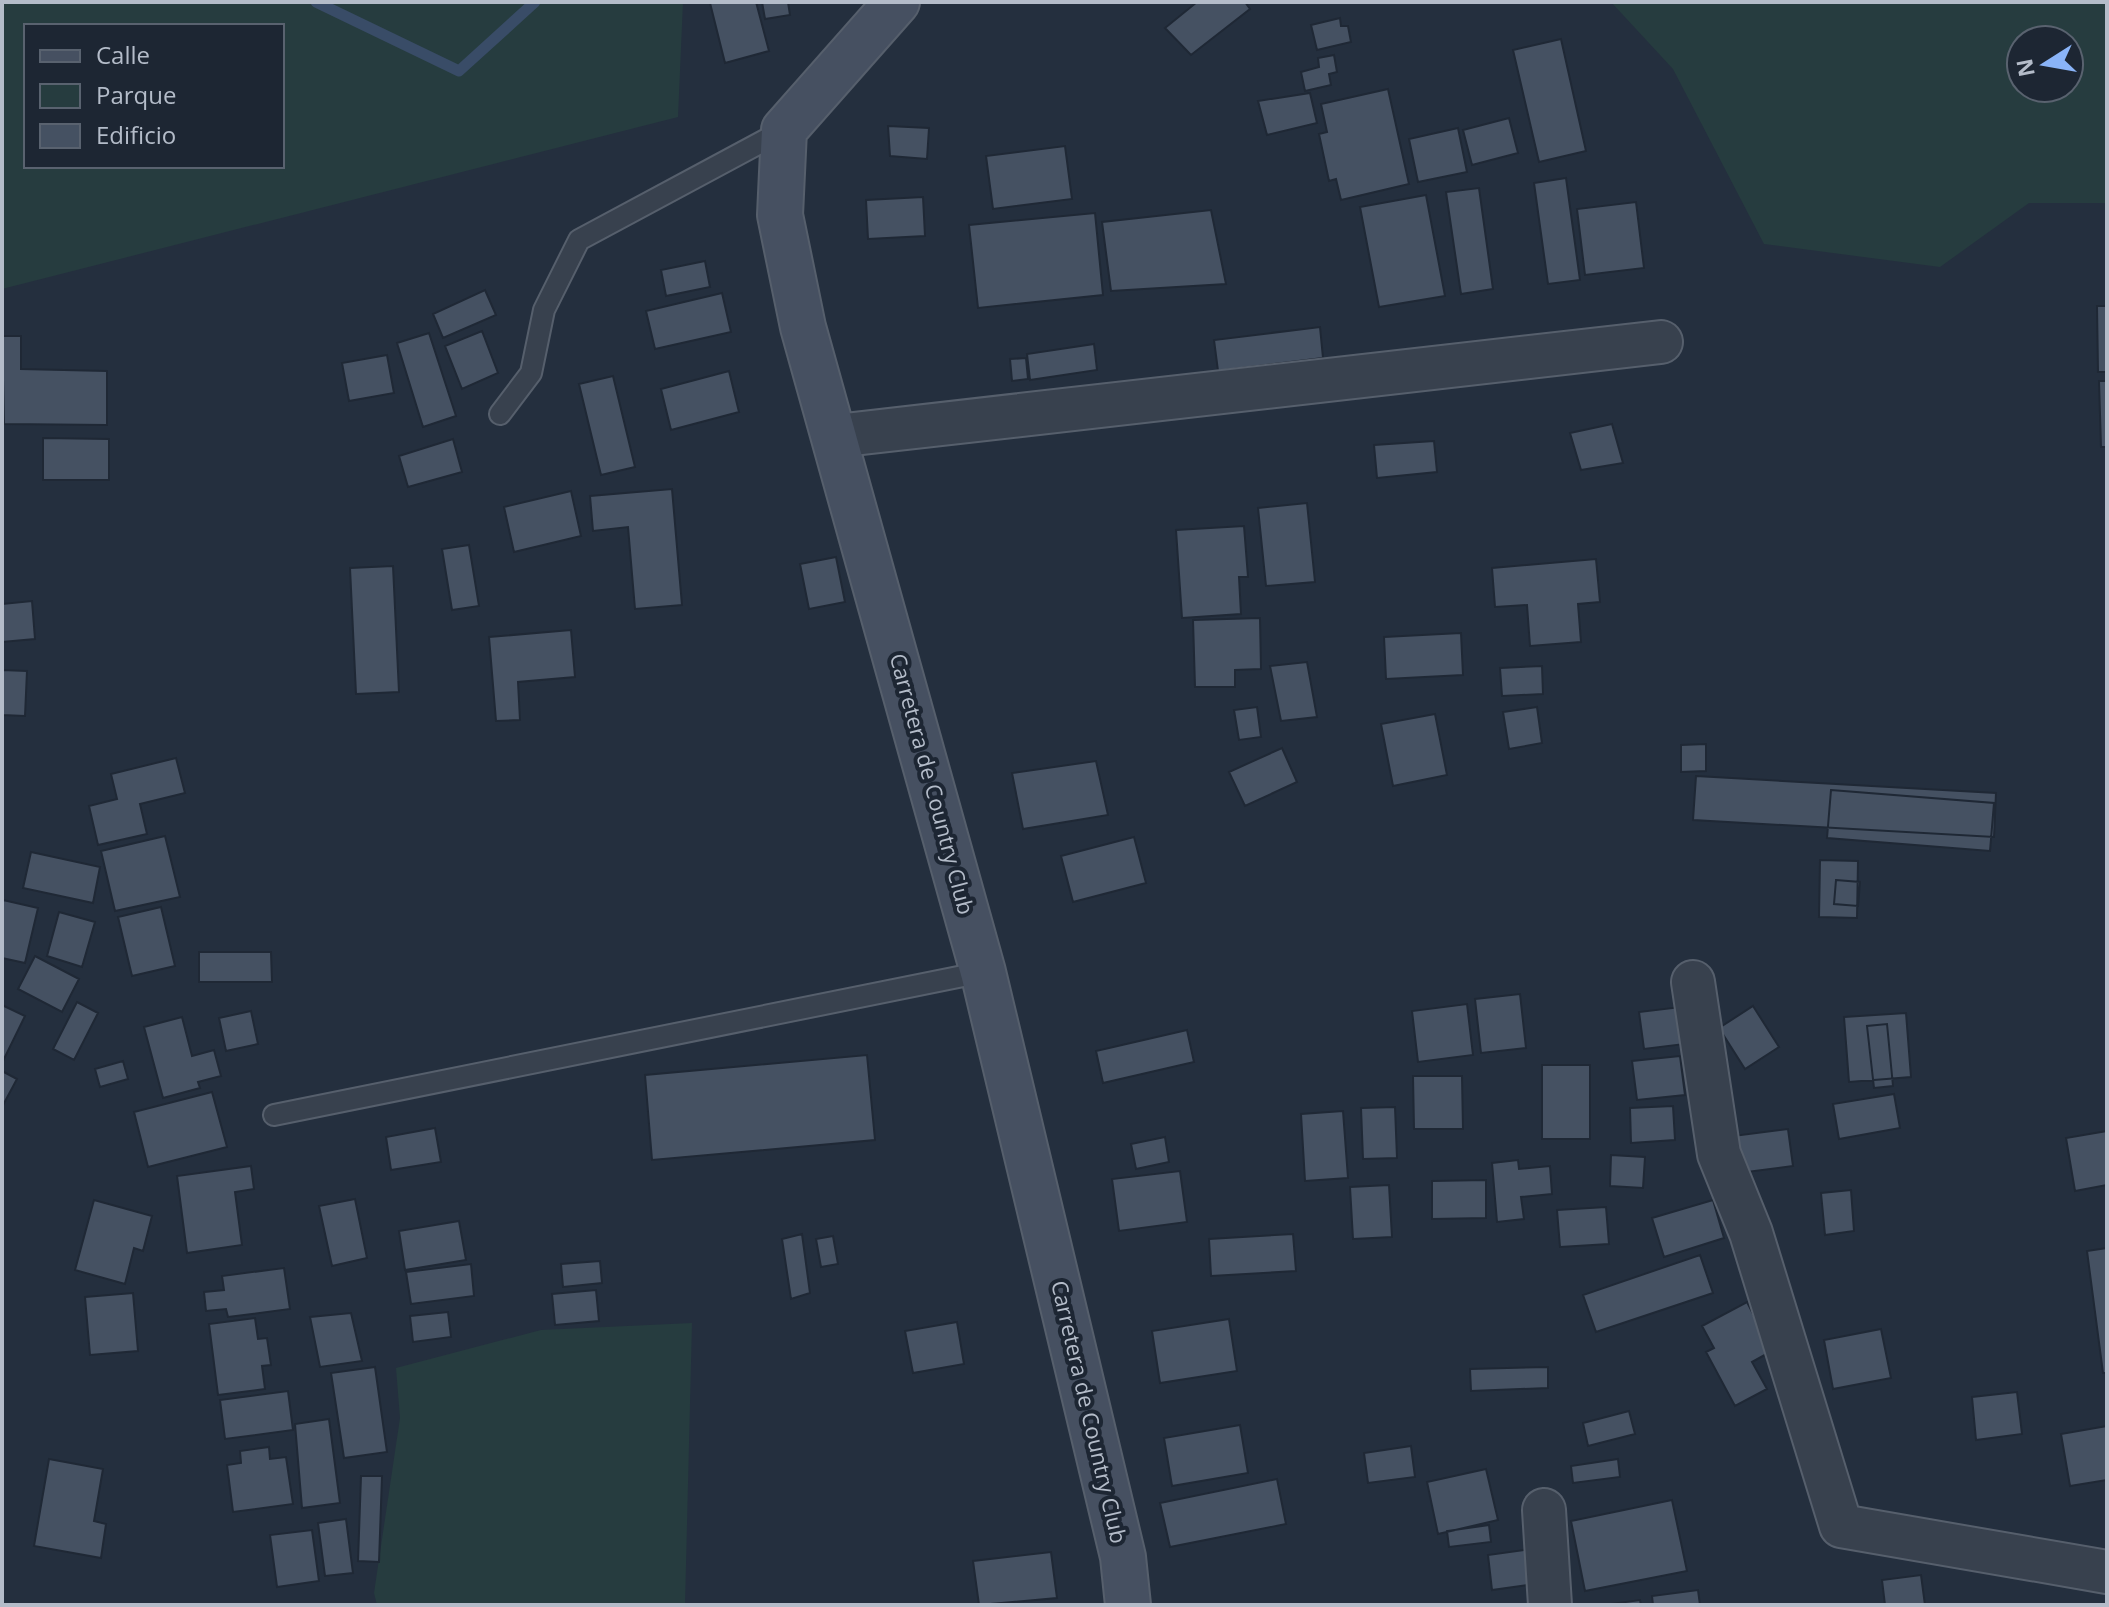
<svg xmlns="http://www.w3.org/2000/svg" width="2109" height="1607" viewBox="0 0 2109 1607" font-family="'Open Sans',sans-serif">
<style>
.green{fill:#263c3f;fill-rule:evenodd}
.lines{fill:none;stroke-linecap:round;stroke-linejoin:round}
.stream{stroke:#394c67;stroke-width:11}
.building{fill:#455162;stroke:#1f2835;stroke-width:2}
.lane-casing{stroke:#565f6c;stroke-width:24}
.street-casing{stroke:#565f6c;stroke-width:46}
.secondary-casing{stroke:#565f6c;stroke-width:48}
.lane{stroke:#38414e;stroke-width:20}
.street{stroke:#38414e;stroke-width:42}
.secondary{stroke:#465061;stroke-width:44}
.labels{text-anchor:middle;stroke-width:8;stroke-linejoin:round;paint-order:stroke}
.street-label{font-size:22px;fill:#b4bcc9;stroke:#1d2633}
</style>
<rect width="100%" height="100%" fill="#242f3e"/>
<!-- green -->
<path class="green" d="M2,2H683L678,117L2,289ZM26,26H282V166H26Z
M1611,2H2107V203H2029L1940,267L1764,244L1673,69ZM2021,40H2069V88H2021Z
M692,1323L685,1605H377L374,1593L400,1418L396,1368L541,1330Z"/>
<g class="lines">
<!-- stream -->
<path class="stream" d="M316,2L459,71L535,2"/>
</g>
<!-- building -->
<path class="building" d="M756,2L769,51L725,63L710,3Z
M762,2H788L790,15L765,19Z
M1197,2H1245L1250,9L1191,55L1165,28Z
M1340,18L1341,26H1348L1351,42L1317,50L1311,25Z
M1561,39L1586,151L1539,162L1513,50Z
M1334,55L1337,72L1329,74L1331,85L1305,91L1301,72L1319,67L1318,58Z
M1388,89L1409,184L1341,200L1336,179L1329,181L1319,134L1327,132L1321,104Z
M1310,93L1317,123L1267,135L1258,101Z
M1509,118L1518,153L1472,165L1463,130Z
M888,126L929,128L927,159L890,156Z
M1458,128L1467,172L1418,182L1409,139Z
M1065,146L1072,199L993,209L986,156Z
M1566,178L1580,280L1548,284L1534,183Z
M1479,188L1493,289L1461,294L1446,192Z
M1426,195L1445,296L1379,307L1360,207Z
M923,197L925,236L868,239L866,200Z
M1636,202L1644,268L1585,275L1577,209Z
M1211,210L1226,284L1111,291L1102,222Z
M1095,213L1103,295L978,308L969,225Z
M705,261L710,287L666,296L661,270Z
M485,290L496,315L443,338L433,314Z
M722,293L731,332L655,349L646,311Z
M2097,306H2107V372H2098Z
M1320,327L1323,358L1218,371L1214,340Z
M482,331L498,373L462,389L445,346Z
M429,333L456,416L423,427L397,343Z
M2,336H21V369L107,371V425L4,424Z
M1094,344L1097,370L1030,380L1027,354Z
M387,355L394,393L349,401L342,363Z
M1026,358L1028,379L1012,381L1010,359Z
M729,371L739,412L671,430L661,389Z
M613,376L635,467L601,475L579,384Z
M2099,381H2107V447H2101Z
M1612,424L1623,463L1581,470L1570,433Z
M43,438L109,439V480H43Z
M453,439L462,472L408,487L399,456Z
M1434,441L1437,472L1377,478L1374,445Z
M672,489L682,605L635,609L628,527L593,531L590,496Z
M571,491L581,536L514,552L504,507Z
M1307,503L1315,582L1266,586L1258,508Z
M1244,526L1248,577H1239L1241,614L1182,618L1176,530Z
M469,545L479,606L452,610L442,549Z
M836,557L845,602L809,609L800,564Z
M1596,559L1600,602L1578,604L1581,642L1530,646L1527,605L1495,607L1492,568Z
M393,566L399,692L356,694L350,568Z
M2,591L3,604L32,601L35,639L2,642Z
M1260,618L1261,669L1235,670V687H1195L1193,620Z
M571,630L575,677L518,682L520,720L496,721L489,637Z
M1461,633L1463,675L1386,679L1384,637Z
M1307,662L1317,717L1281,721L1270,666Z
M1542,666L1543,694L1502,696L1500,668Z
M2,670L27,671L25,716L2,715Z
M1257,707L1261,737L1239,740L1234,710Z
M1537,707L1542,743L1509,749L1503,712Z
M1435,714L1447,775L1393,786L1381,724Z
M1706,744V771L1681,772V745Z
M1282,748L1297,782L1245,806L1229,772Z
M176,758L185,793L140,804L147,834L98,845L89,806L117,799L111,774Z
M1096,761L1108,815L1023,829L1012,773Z
M1696,776L1996,793L1994,837L1693,820Z
M1831,790L1994,803L1990,851L1827,838Z
M165,836L180,897L115,911L101,851Z
M1134,837L1146,883L1073,902L1061,856Z
M31,852L100,867L93,903L23,888Z
M1820,860L1858,861L1857,918L1819,917Z
M1836,880L1860,882L1858,906L1834,904Z
M3,900L38,908L25,963L2,958Z
M161,907L175,966L132,976L118,917Z
M59,912L95,922L82,967L47,956Z
M199,952H271L272,982H199Z
M35,956L79,979L62,1012L18,989Z
M1520,994L1526,1048L1481,1053L1475,999Z
M77,1002L98,1013L74,1060L53,1049Z
M1467,1004L1473,1055L1418,1062L1412,1011Z
M2,1005L25,1016L3,1061L2,1060Z
M1689,1006L1693,1043L1644,1049L1639,1012Z
M1753,1006L1779,1047L1745,1069L1719,1028Z
M251,1011L258,1044L226,1051L219,1018Z
M1906,1013L1911,1077L1849,1082L1844,1017Z
M182,1017L192,1056L214,1050L221,1076L198,1082L200,1088L163,1098L144,1027Z
M1887,1024L1893,1086L1874,1088L1867,1026Z
M1187,1030L1194,1062L1103,1083L1096,1051Z
M867,1055L875,1140L652,1160L645,1075Z
M1680,1056L1685,1095L1637,1100L1632,1061Z
M123,1061L128,1079L100,1087L95,1069Z
M1542,1065H1590V1139H1542Z
M2,1071L17,1079L2,1107Z
M1413,1076H1462L1463,1129H1414Z
M212,1092L227,1147L148,1167L134,1112Z
M1894,1094L1900,1128L1839,1139L1833,1104Z
M1673,1106L1675,1140L1631,1143L1630,1108Z
M1395,1107L1397,1158L1363,1159L1361,1108Z
M1343,1111L1348,1178L1305,1181L1301,1114Z
M435,1128L441,1162L391,1170L386,1137Z
M1788,1129L1793,1166L1739,1173L1733,1136Z
M2107,1131V1185L2075,1191L2066,1138Z
M1165,1137L1169,1162L1136,1169L1131,1144Z
M1611,1155L1645,1157L1643,1188L1610,1186Z
M1518,1160L1519,1169L1550,1166L1552,1194L1521,1197L1524,1219L1497,1222L1492,1163Z
M251,1166L254,1189L235,1192L242,1245L187,1253L177,1176Z
M1180,1171L1187,1222L1119,1231L1112,1179Z
M1486,1180V1218L1432,1219V1181Z
M1389,1185L1392,1237L1353,1239L1350,1187Z
M1851,1190L1854,1231L1825,1235L1821,1193Z
M355,1199L367,1258L332,1266L319,1206Z
M94,1200L152,1216L143,1251L134,1248L125,1284L75,1270Z
M1713,1200L1724,1238L1664,1257L1652,1218Z
M1606,1207L1609,1244L1560,1247L1557,1210Z
M459,1221L466,1260L405,1270L399,1231Z
M802,1234L810,1293L791,1299L782,1239Z
M1293,1234L1296,1271L1211,1276L1209,1239Z
M833,1236L838,1264L821,1267L816,1239Z
M2107,1248V1373H2103L2087,1251Z
M1700,1255L1713,1293L1596,1332L1583,1295Z
M600,1261L602,1283L563,1287L561,1264Z
M471,1264L474,1296L411,1304L406,1272Z
M284,1268L290,1309L228,1317L226,1309L206,1311L204,1292L224,1290L222,1276Z
M596,1290L599,1321L555,1325L552,1294Z
M133,1293L138,1351L90,1355L85,1297Z
M1747,1302L1772,1351L1752,1362L1767,1389L1735,1406L1706,1352L1714,1348L1702,1326Z
M448,1312L451,1337L413,1342L410,1316Z
M351,1313L362,1361L320,1367L310,1317Z
M255,1318L258,1339L267,1338L271,1365L262,1366L265,1389L218,1395L209,1324Z
M1229,1319L1237,1371L1160,1383L1152,1331Z
M957,1322L964,1364L913,1373L905,1331Z
M1881,1329L1891,1378L1833,1389L1824,1340Z
M375,1367L387,1452L344,1458L331,1373Z
M1548,1367V1388L1471,1391L1470,1369Z
M288,1391L293,1430L225,1439L220,1400Z
M2017,1392L2022,1434L1976,1440L1972,1397Z
M1629,1411L1635,1434L1588,1446L1583,1423Z
M329,1419L340,1503L302,1508L295,1424Z
M1240,1425L1248,1473L1172,1486L1164,1438Z
M2107,1426V1480L2070,1486L2061,1434Z
M1411,1446L1415,1477L1368,1483L1364,1453Z
M269,1447L270,1459L286,1457L293,1504L233,1512L227,1465L241,1463L240,1451Z
M49,1459L103,1469L94,1521L106,1524L101,1558L34,1546Z
M1618,1459L1620,1477L1573,1483L1571,1466Z
M1486,1469L1498,1520L1438,1534L1427,1482Z
M361,1476H382L379,1562L358,1561Z
M1277,1479L1286,1524L1170,1547L1160,1503Z
M1672,1500L1687,1571L1585,1591L1571,1521Z
M346,1519L353,1573L325,1576L318,1523Z
M1489,1525L1491,1542L1449,1547L1447,1531Z
M312,1530L319,1581L277,1587L270,1535Z
M1531,1549L1535,1584L1492,1590L1488,1555Z
M1051,1552L1057,1598L979,1605L973,1561Z
M1921,1575L1925,1605H1885L1882,1580Z
M1698,1590L1700,1605H1653L1652,1596Z
M1640,1600L1641,1605H1604Z"/>
<g class="lines">
<defs>
<path id="lane" d="M500,414L531,373L544,310L579,240L784,130
M274,1115L983,972"/>
<path id="street" d="M836,436L1661,342
M1693,982L1719,1154L1751,1233L1841,1526L2107,1572
M1544,1510L1550,1605"/>
<path id="secondary" d="M897,2L784,130L780,215L803,327L983,972L1123,1557L1128,1605"/>
</defs>
<!-- lane casing -->
<use href="#lane" class="lane-casing"/>
<!-- street casing -->
<use href="#street" class="street-casing"/>
<!-- secondary casing -->
<use href="#secondary" class="secondary-casing"/>
<!-- lane -->
<use href="#lane" class="lane"/>
<!-- street -->
<use href="#street" class="street"/>
<!-- secondary -->
<use href="#secondary" class="secondary"/>
</g>
<g class="labels">
<!-- street labels -->
<g class="street-label">
<text transform="translate(932 784) rotate(75)" y="8">Carretera de Country Club</text>
<text transform="translate(1089 1412) rotate(77)" y="8">Carretera de Country Club</text>
</g>
</g>
<!-- border -->
<rect width="2109" height="1607" fill="none" stroke="#b4bcc9" stroke-width="8"/>
<!-- legend -->
<rect x="24" y="24" width="260" height="144" fill="#1d2633" stroke="#59626f" stroke-width="2"/>
<rect x="40" y="50" width="40" height="12" fill="#465061" stroke="#59626f" stroke-width="2"/>
<text x="96" y="64" font-size="24" fill="#b4bcc9">Calle</text>
<rect x="40" y="84" width="40" height="24" fill="#263c3f" stroke="#59626f" stroke-width="2"/>
<text x="96" y="104" font-size="24" fill="#b4bcc9">Parque</text>
<rect x="40" y="124" width="40" height="24" fill="#455162" stroke="#59626f" stroke-width="2"/>
<text x="96" y="144" font-size="24" fill="#b4bcc9">Edificio</text>
<!-- north arrow -->
<g transform="translate(2045 64) rotate(259)"><circle r="38" fill="#1d2633" stroke="#59626f" stroke-width="2"/>
<path d="M0-6L14 30L0 20L-14 30Z" fill="#8ab4f8"/>
<text y="-12" font-size="22" font-weight="bold" text-anchor="middle" fill="#b4bcc9">N</text>
</g>
</svg>
